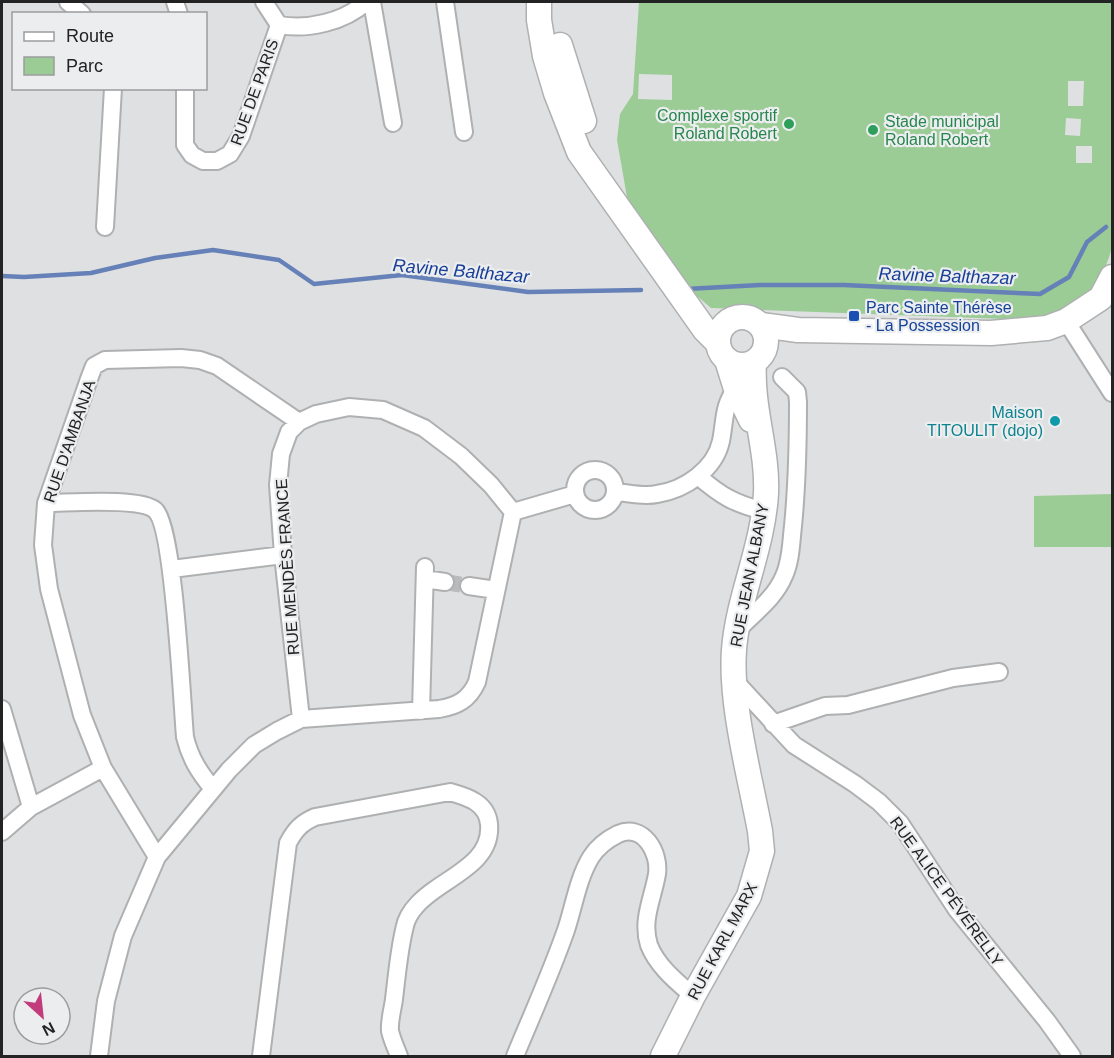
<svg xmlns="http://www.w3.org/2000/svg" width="1114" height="1058" viewBox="0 0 1114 1058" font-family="Arial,sans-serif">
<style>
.green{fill:#9bcc95;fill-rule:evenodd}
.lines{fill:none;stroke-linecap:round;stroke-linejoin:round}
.stream{stroke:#6681b8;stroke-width:4.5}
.minor-tunnel{stroke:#b9babb;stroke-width:16;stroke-dasharray:16 8;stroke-linecap:butt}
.minor-casing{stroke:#afb0b1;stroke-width:20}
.secondary-casing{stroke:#afb0b1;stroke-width:27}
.minor{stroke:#fff;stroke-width:16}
.secondary{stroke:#fff;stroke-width:24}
.leisure-dot{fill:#2e9e5b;stroke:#ecedef;stroke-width:2}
.transit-dot{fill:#1a4fb4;stroke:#ecedef;stroke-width:2}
.culture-dot{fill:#0f9aa8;stroke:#ecedef;stroke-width:2}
.labels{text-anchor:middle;stroke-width:4.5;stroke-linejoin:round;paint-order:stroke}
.street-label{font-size:16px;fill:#232324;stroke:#ecedef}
.leisure-label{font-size:16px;fill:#27864d;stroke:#ecedef;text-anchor:end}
.transit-label{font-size:16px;fill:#164399;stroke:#ecedef;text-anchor:start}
.culture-label{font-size:16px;fill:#0d838f;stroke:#ecedef;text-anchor:end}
.water-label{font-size:18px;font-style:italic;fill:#183f98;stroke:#ecedef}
</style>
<rect width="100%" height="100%" fill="#dfe0e1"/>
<!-- green -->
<path class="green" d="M639,2H1112V243C1110,270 1085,302 1060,314C1052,318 1041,318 1032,320L711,308L697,296L628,203L617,140L620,114L633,94ZM639,74L672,75V100L638,99ZM1068,81H1084L1083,106H1068ZM1066,118L1081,119L1080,136L1065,135ZM1076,146H1092V163H1076Z
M1112,494V547H1034V496Z"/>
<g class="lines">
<!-- stream -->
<path class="stream" d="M2,276L24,277L91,273L155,258L213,250L279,260L314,284L402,275L528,292L641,290
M686,289L760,285H844L1040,294L1069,277L1087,242L1106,227"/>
<!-- minor-tunnel -->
<path class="minor-tunnel" d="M445,582L469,586"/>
<defs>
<path id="minor" d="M68,2L82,14
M175,2L179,14
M264,2L279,25
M372,2L393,123
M445,2L464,132
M279,25C308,30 344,22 366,2
M185,88V145L192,155L203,161H217L230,154L241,136L279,25
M105,227L113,88
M1066,321L1112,393
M575 490a20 20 0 1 1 40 0a20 20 0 1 1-40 0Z
M698,476C721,496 735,504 764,511
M616,492C629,493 644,497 657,494C685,490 715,469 721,441C725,421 723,405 736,389
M46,503C69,503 140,497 155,510C174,526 182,703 185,737C190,758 199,772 213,789
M513,512L575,494
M172,569L283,555
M425,579L445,582
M469,586L496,590
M736,632C752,614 774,600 784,576C791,561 791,543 793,526C797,485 798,444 798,402L797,392L782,377
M734,680L794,745L855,784L879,802L900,823L957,910L1047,1021L1072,1056
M2,709L31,807
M421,711L425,567
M301,719L283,555L278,485L281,454L289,432L299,422L316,414L349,407L383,410L424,428L461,456L491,485L513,512
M773,724L825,706L848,705L953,678L999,672
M2,832L31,807L103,768
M157,857L103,768L82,715L49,589L43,545L46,503L89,379L94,366L105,360L181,358L200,360L217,366L299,422
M99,1056L106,1001L123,936L157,857L229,770L254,745L277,731L301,719L439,709C457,706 469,700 477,682L513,512
M261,1056L288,843C295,830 301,823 315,817L450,792C468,797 487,803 489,824C493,867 438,879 416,906C411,911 406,920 405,926C399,949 397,975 394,999C393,1008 389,1021 390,1031C392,1040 396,1048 399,1056
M515,1056C532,1015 551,973 566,930C574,906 578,878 591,857C598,846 606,840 618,834C643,823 660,852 657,874C653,898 641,920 649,945C657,966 677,982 693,996"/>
<path id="secondary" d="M539,2V20L545,56L556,93L579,152L705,330L717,342
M560,45L584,121
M718 341a24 24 0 1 1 48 0a24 24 0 1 1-48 0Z
M761,325L798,330L991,333L1047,328L1066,321L1101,298L1112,277
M727,360L736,389L751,420
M663,1056L693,996L749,896L762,851L760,831C750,777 730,704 734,650C738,597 763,548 766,493C768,449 751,408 754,362"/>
</defs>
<!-- minor casing -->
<use href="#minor" class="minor-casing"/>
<!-- secondary casing -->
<use href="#secondary" class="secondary-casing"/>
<!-- minor -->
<use href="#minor" class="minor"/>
<!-- secondary -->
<use href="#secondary" class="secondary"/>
</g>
<!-- markers -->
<g class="leisure-dot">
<circle cx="789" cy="124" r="6"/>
<circle cx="873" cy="130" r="6"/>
</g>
<rect class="transit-dot" x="848" y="310" width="12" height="12" rx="3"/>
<circle class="culture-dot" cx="1055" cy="421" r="6"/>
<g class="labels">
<!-- street labels -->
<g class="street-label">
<text transform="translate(254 92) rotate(-70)" y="6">RUE DE PARIS</text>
<text transform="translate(69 441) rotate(-71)" y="6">RUE D'AMBANJA</text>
<text transform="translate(287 567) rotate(-94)" y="6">RUE MENDÈS FRANCE</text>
<text transform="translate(749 575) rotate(-79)" y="6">RUE JEAN ALBANY</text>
<text transform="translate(947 891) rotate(54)" y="6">RUE ALICE PÉVÉRELLY</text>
<text transform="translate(722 941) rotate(-62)" y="6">RUE KARL MARX</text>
</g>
<!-- leisure labels -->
<g class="leisure-label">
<text x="777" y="121">Complexe sportif<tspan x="777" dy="18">Roland Robert</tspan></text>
<text x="885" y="127" text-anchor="start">Stade municipal<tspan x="885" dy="18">Roland Robert</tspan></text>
</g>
<!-- transit labels -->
<g class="transit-label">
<text x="866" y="313">Parc Sainte Thérèse<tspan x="866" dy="18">- La Possession</tspan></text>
</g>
<!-- culture labels -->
<g class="culture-label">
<text x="1043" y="418">Maison<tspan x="1043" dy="18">TITOULIT (dojo)</tspan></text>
</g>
<!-- water labels -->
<g class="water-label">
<text transform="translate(461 271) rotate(5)" y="6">Ravine Balthazar</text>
<text transform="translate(947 276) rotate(2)" y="6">Ravine Balthazar</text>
</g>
</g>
<!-- border -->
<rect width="1114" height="1058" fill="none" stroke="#232324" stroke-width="6"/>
<!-- legend -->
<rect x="12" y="12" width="195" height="78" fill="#ecedef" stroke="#9c9c9e" stroke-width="1.5"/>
<rect x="24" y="32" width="30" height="9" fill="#ffffff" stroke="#9c9c9e" stroke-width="1.5"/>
<text x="66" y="42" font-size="18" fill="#232324">Route</text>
<rect x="24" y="57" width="30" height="18" fill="#9bcc95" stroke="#9c9c9e" stroke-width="1.5"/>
<text x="66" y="72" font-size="18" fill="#232324">Parc</text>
<!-- north arrow -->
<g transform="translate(42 1016) rotate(153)"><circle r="28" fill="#ecedef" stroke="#9c9c9e" stroke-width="1.5"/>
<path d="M0-4.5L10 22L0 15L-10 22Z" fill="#c13b7d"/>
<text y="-9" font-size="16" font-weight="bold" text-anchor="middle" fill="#232324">N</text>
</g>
</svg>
